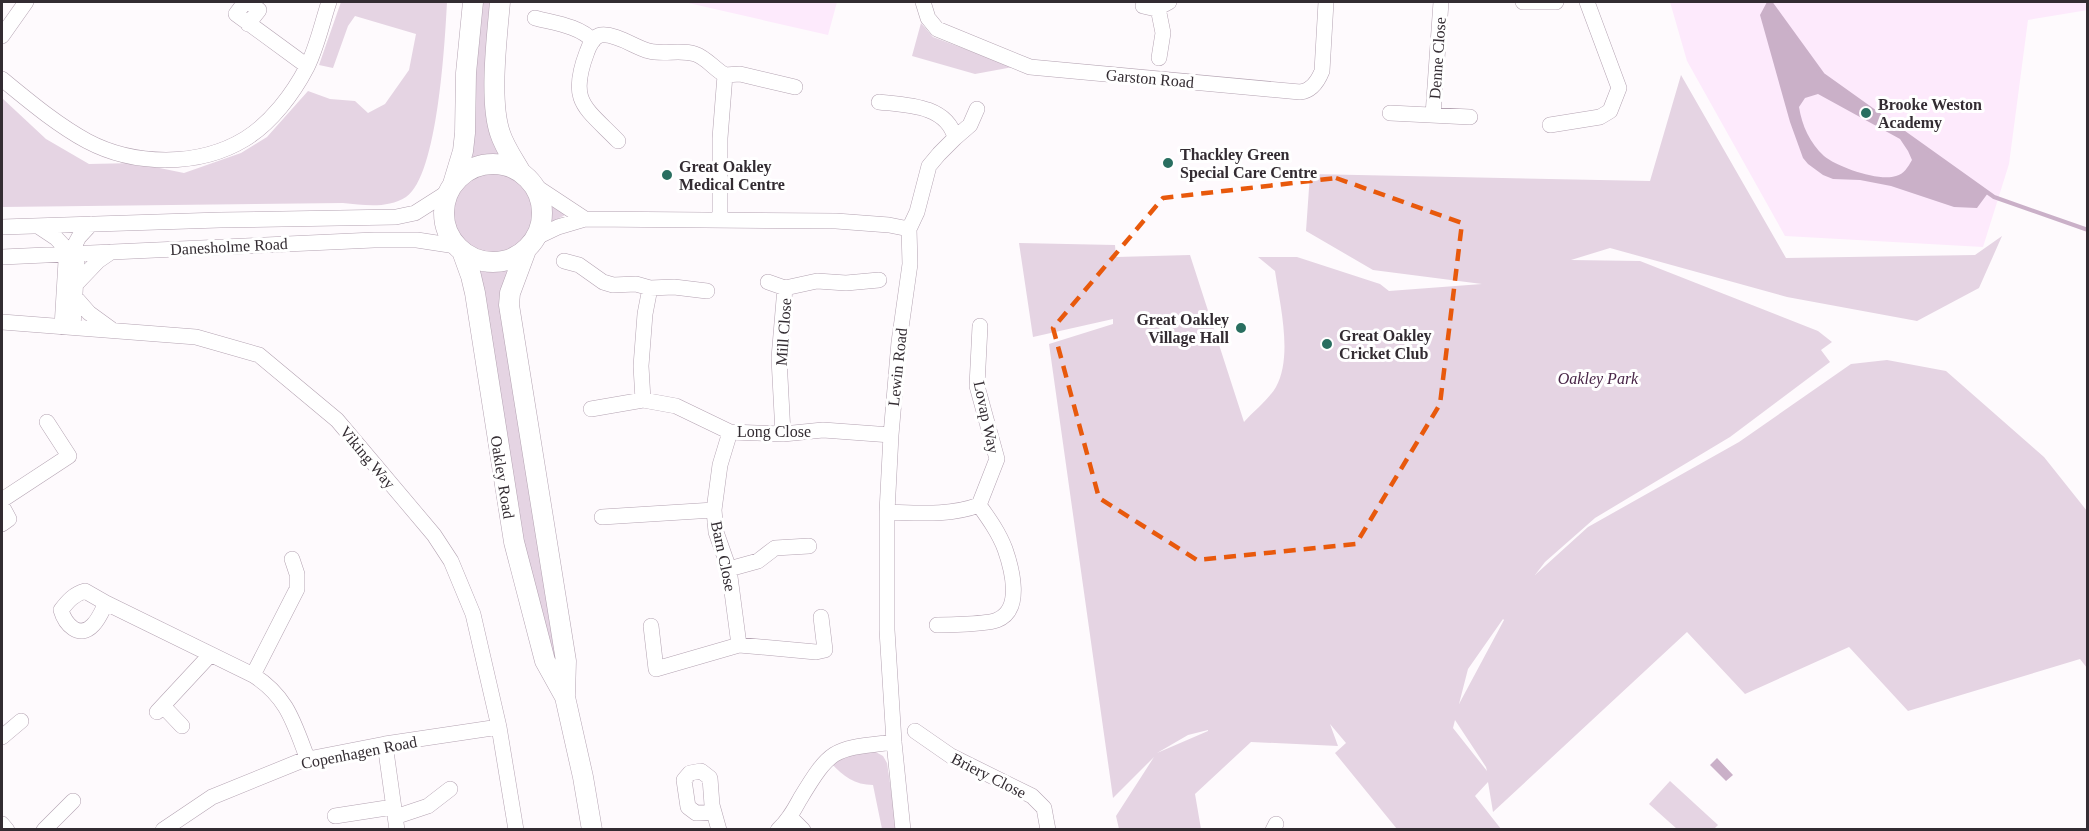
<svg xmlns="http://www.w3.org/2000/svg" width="2089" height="831" viewBox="0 0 2089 831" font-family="'Times New Roman',serif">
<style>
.built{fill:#fdeafc}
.green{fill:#e5d4e3;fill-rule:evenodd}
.water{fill:#cab0c8;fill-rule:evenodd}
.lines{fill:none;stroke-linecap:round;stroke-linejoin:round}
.stream{stroke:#cab0c8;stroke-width:4}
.minor-casing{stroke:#b4a3b2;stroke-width:16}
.major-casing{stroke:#b4a3b2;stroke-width:21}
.minor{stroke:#fff;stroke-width:15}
.major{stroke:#fff;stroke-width:20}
.marked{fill:none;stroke:#e8590c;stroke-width:4.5;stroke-dasharray:12 8;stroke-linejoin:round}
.poi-dot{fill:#296e60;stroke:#fff;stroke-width:2}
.labels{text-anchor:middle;stroke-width:6;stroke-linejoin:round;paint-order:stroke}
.street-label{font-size:16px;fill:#332c32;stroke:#fff}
.poi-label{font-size:16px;font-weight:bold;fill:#332c32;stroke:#fff;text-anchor:start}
.park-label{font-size:16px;font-style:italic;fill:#482547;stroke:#fff}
</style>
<rect width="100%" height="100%" fill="#fefafd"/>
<!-- built -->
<path class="built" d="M684,2H837L828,35Z
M1670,2H2087L2088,10L2028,20L2009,164L1983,247L1785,236L1687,61Z"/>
<!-- green -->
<path class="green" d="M341,2H447C445,40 438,176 406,197C387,209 364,205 343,203L2,207V98L46,139L89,164L135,163L184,173L241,153L267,137L308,91L330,99L355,101L368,113L385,104L409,70L416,34L355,16L348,26L333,68L319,65Z
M479,2H492L504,157L480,155L468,162Z
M921,23L933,37L1013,67L975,74L912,56Z
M1681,75L1786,258L1975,255L2002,236L1979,288L1917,321L1787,297L1610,248L1571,260L1640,261L1818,331L1832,342L1821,350L1830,362L1730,437L1595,518L1545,562L1535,575L1588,527L1739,442L1851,364L1887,360L1946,371L2044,457L2087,511V668L2080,659L1908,711L1849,647L1745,694L1687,632L1493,812L1488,782L1475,796L1501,829H1397L1335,753L1346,743L1330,724L1338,746L1251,742L1195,794L1201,829H1119L1116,816L1154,757L1113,798L1049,344L1113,324V319L1033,337L1019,243L1115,245L1116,257L1190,255L1244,422C1254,411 1269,399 1276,387C1293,356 1280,305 1275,271L1258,257H1297L1380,284L1389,291L1482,284L1373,270L1306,231L1310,174L1650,181ZM1503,619L1504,620L1459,704L1468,669ZM1455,720L1486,767L1487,771L1453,728ZM1208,730V731L1157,753L1188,735Z
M450 212a43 43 0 1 1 86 0a43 43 0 1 1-86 0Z
M549,202L565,215L548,224Z
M510,266L560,681L532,594L476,268L489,269Z
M874,751L883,756L887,763L897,829H882L873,785C855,785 843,776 831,763L846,754Z
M1670,781L1718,825L1714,829H1677L1649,804Z"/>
<!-- water -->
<path class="water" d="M1767,2H1770L1823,75L1988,193L1977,208L1954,207L1891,186L1860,180L1833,179L1823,175L1808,164L1803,158L1790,122L1760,15ZM1818,94L1900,139L1908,151L1912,160C1908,167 1904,174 1896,176C1880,182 1837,167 1824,156C1810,143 1802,126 1799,107L1805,98Z
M1717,758L1733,775L1726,781L1710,765Z"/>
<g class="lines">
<!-- stream -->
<path class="stream" d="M1770,2L1823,75L1994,197L2088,230"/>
<defs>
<path id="minor" d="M245,2L236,14L307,66
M248,2L259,10L248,24
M923,2L928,18L937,29L1030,67L1300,92C1311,91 1318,81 1322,71L1326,2
M1523,2H1556
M1143,6L1156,9L1169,2
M1158,8L1163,33L1159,58
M535,18C554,23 580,26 593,41
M2,36L26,2
M725,75L740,74L795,87
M2,79C29,101 56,124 87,141C134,166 199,167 245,139C271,123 293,94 307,67C317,47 322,23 329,2
M879,102C906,105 947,105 955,138L939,154L929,166L917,212L909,229L910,264L899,342L891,435L887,512V630L894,742L903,830
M1390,113L1470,117
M1433,115L1441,2
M1550,125L1600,117L1610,111L1619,88L1587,2
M955,138L970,125L977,109
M618,141C585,107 568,102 587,52C589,46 594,36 601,35C616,33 636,48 649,51C664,55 680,49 695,54C707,58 714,69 725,75L720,138V219
M535,186L585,219
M38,226L56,238L77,260L73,327
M2,227L220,220L396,217L415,213L448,192
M537,237L558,227L585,219L836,221L889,225L909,229
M2,257L374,240H417L456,246
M564,261L579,265L603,282L613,285L636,284L650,288
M768,282L785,288
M77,283L98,261L111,252
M75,297L89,313L111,329
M2,322L196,337L259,355L337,420L434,535L451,561L473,614L499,727L516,830
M62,327L66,261L79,237L91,224
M643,400L641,366L645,314L650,288L674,287L707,291
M591,409L643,400L676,406L730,432L783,434L823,430L891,435
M730,432L720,465L714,510L716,532L729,569L739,645
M783,434L779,358L785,288L817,281L846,283L879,280
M2,500L69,456L47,422
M2,506L9,519L2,524
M887,512C918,513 950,516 979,505
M602,517L714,510
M729,569L758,561L775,548L809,546
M106,603C102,611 99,619 93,625C79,640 65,624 61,610C68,601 74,594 85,591L106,603L253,675C288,697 294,724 308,760
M937,625C948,625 988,624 997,620C1023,610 1012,569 1005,549C999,533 989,519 979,505L997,459L977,386L980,326
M651,626L656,669L739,645L816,652L825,650L821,617
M253,675L297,589V574L292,559
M163,706L182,726
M157,712L210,655
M915,731L951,756L1032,796L1044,808L1048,830
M2,737L21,721
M385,744L397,830
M714,812L696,813L688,807L684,780L690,773L701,771L710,778L712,805L719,830
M335,816L393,807
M395,817L428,806L450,789
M790,817L803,830
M2,824L7,830
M44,830L73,801
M163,830L212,797L303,760L385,744L499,727
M778,830C788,821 794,810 800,799C832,746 834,749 894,742
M1273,830L1276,824"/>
<path id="major" d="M500,2C497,36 489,101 500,133C504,146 513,159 520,171
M444 213a49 49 0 1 1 98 0a49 49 0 1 1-98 0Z
M453,184L463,151L465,133L466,73L473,2
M526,250L510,293L509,305L566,661L565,695
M462,251L471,276L475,293L514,542L545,661L565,697L583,777L592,830"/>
</defs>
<!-- minor casing -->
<use href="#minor" class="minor-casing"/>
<!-- major casing -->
<use href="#major" class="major-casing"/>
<!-- minor -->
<use href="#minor" class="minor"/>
<!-- major -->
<use href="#major" class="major"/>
</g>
<!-- marked area -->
<path class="marked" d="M1336,178L1462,223L1440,404L1356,544L1197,560L1099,498L1053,328L1163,198Z"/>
<!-- markers -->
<g class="poi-dot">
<circle cx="1866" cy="113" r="6"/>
<circle cx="1168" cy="163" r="6"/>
<circle cx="667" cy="175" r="6"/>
<circle cx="1241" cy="328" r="6"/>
<circle cx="1327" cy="344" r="6"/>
</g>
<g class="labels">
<!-- street labels -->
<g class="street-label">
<text transform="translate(1437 58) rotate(-86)" y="6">Denne Close</text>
<text transform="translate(1150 78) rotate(5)" y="6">Garston Road</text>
<text transform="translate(229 246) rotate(-3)" y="6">Danesholme Road</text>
<text transform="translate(783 332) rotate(-86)" y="6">Mill Close</text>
<text transform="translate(897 367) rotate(-84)" y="6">Lewin Road</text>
<text transform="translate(987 417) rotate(78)" y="6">Lovap Way</text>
<text x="774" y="437">Long Close</text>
<text transform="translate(368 457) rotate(50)" y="6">Viking Way</text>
<text transform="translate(503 477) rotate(81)" y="6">Oakley Road</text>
<text transform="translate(724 556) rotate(78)" y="6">Barn Close</text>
<text transform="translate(359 752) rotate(-11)" y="6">Copenhagen Road</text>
<text transform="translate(989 775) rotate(27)" y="6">Briery Close</text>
</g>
<!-- poi labels -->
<g class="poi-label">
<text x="1878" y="110">Brooke Weston<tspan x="1878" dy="18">Academy</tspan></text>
<text x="1180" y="160">Thackley Green<tspan x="1180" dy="18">Special Care Centre</tspan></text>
<text x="679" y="172">Great Oakley<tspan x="679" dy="18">Medical Centre</tspan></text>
<text x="1229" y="325" text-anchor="end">Great Oakley<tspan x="1229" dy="18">Village Hall</tspan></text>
<text x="1339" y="341">Great Oakley<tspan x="1339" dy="18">Cricket Club</tspan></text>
</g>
<!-- park labels -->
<g class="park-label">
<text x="1598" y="384">Oakley Park</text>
</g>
</g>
<!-- border -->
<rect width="2089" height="831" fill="none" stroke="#332c32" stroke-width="6"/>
</svg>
